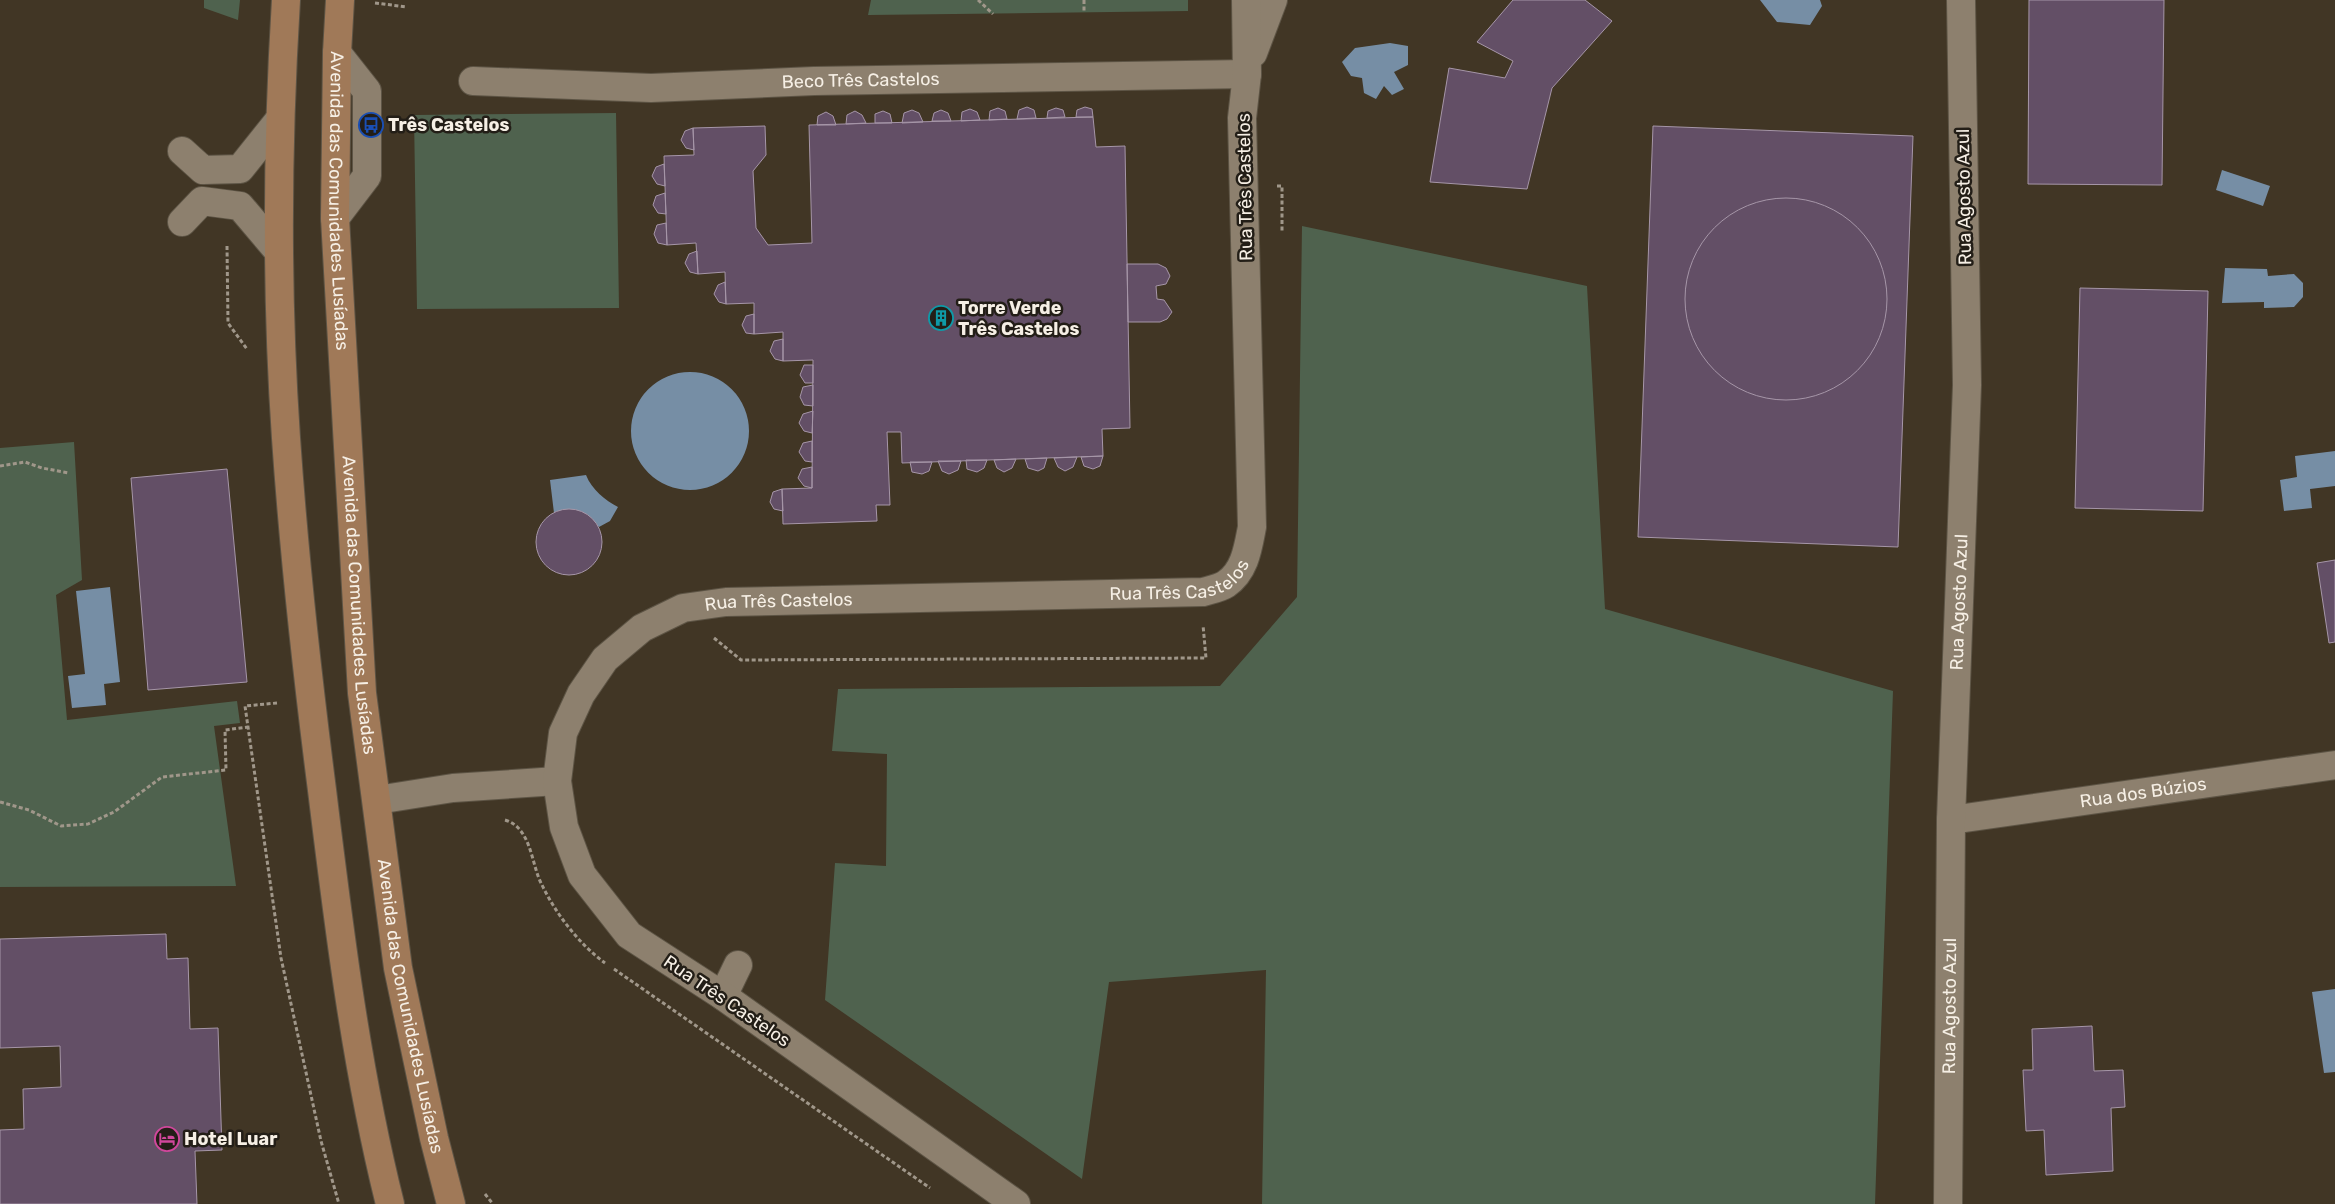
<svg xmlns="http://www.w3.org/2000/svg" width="2335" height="1204" viewBox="0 0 2335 1204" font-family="Rubik,sans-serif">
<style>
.green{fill:#4f624e}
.water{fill:#768ea5}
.building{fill:#634f66;stroke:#a696a8}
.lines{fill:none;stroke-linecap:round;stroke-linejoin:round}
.minor-casing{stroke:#5d5445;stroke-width:30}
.major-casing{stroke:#5d5445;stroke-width:30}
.path{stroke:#a0978a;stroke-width:3;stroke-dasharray:4 2.5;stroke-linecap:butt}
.minor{stroke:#8d806e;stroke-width:28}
.major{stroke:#a07958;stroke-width:28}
.labels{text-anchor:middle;stroke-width:5;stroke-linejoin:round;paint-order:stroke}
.street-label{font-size:18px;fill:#f6efe5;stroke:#231e17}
.poi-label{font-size:18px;font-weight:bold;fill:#f6efe5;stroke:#231e17;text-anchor:start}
</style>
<rect width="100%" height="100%" fill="#413625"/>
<!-- green -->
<path class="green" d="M204,0H240L238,20L204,8Z
M871,0H1188V11L868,15Z
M616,113L619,308L417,309L414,115Z
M1302,226L1587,286L1605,609L1893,691L1875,1204H1262L1266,970L1109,982L1082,1179L825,1000L835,863L886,866L887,754L832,751L838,689L1220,686L1297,597Z
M74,442L82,580L56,595L67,720L237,701L240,723L214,726L236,886L0,887V448Z"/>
<!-- water -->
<path class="water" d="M1760,0H1820L1822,6L1810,25L1777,22Z
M1390,43L1408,46V65L1394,72L1404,89L1392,95L1384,86L1376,99L1364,93L1362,78L1351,76L1342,62L1355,48Z
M2222,170L2270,186L2263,206L2216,190Z
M2225,268L2267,269L2268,276L2294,274L2303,283V297L2294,307L2264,308V302L2222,303Z
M631 431a59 59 0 1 1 118 0a59 59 0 1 1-118 0Z
M2335,451V486L2310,489L2312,508L2284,511L2280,480L2297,477L2295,456Z
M586,475C592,490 605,500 618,507L610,521L599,527C587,512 573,505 554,513L550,480Z
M110,587L120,682L104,684L106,705L72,708L68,676L85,674L76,591Z
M2335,989V1072L2324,1073L2312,992Z"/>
<!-- building -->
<path class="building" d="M1513,0H1585L1612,21L1552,88L1527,189L1430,182L1449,68L1505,78L1513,61L1477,42Z
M2029,0H2164L2162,185L2028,184Z
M1027,107L1034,110L1036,118L1017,119L1019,110Z
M1085,107L1092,109L1093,117H1076L1077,110Z
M998,108L1005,111L1007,119L989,120L990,111Z
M1056,108L1063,110L1065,117L1047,118L1048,111Z
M970,109L977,112L980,120L961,121L962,112Z
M912,110L919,113L923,122L902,123L904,113Z
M941,110L948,113L951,121H932L934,113Z
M855,111L862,115L866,123L846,124L847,115Z
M883,111L890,114L892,123H875V114Z
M826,112L833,116L836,125H817L818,116Z
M1093,117L1096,147L1125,146L1130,428L1102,429L1103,456L902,463L901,432H887L890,505H876L877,521L783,524L782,489L812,488L813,360L783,361V332L754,334V303L726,304L725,272L698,274L696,243L667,245L664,156L694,155L693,128L765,126L766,155L753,171L756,228L768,245L812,243L809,125Z
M1653,126L1913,136L1898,547L1638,537Z
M693,128L694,150L686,148L681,140L685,131Z
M664,164L665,186L657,184L652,176L656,167Z
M665,193L666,214L658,213L653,205L656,196Z
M1685 299a101 101 0 1 1 202 0a101 101 0 1 1-202 0Z
M666,223L667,245L658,243L654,234L657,225Z
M697,251L698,274L690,272L685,263L689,254Z
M1127,264H1158L1166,268L1170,276L1166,284L1156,286L1157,299L1164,300L1172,312L1167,319L1160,322H1128Z
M725,282L726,304L719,302L714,294L718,285Z
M2080,288L2208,291L2203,511L2075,508Z
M754,314V334L746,333L742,325L746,316Z
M783,339V361L775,359L770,351L774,341Z
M804,365H813V383H805L800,375Z
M813,385V406L804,405L800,397L803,387Z
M813,411L812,433L804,431L799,423L803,414Z
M812,441V462L805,461L799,452L803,443Z
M1103,456L1100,466L1093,469L1084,466L1081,457Z
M1077,457L1073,467L1065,471L1058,467L1054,458Z
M1047,458L1044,468L1038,471L1028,468L1025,459Z
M1016,459L1012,468L1004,472L997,468L994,460Z
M966,460H987L984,468L977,472L967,469Z
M938,461H961L958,470L949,474L942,471Z
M910,462H932L929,471L922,474L912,472Z
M812,467V488L804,486L798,478L802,469Z
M227,469L247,682L148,690L131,478Z
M782,489L783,511L774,509L770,502L773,492Z
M536 542a33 33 0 1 1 66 0a33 33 0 1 1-66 0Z
M2335,560V642L2329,643L2317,563Z
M166,934L167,959L188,958L190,1029L218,1028L222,1150L195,1151L197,1204H0V1130L24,1129L23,1089L61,1087L60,1046L0,1048V939Z
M2092,1026L2094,1071L2123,1070L2125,1107L2111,1108L2113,1171L2046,1175L2044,1130L2026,1131L2023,1070H2033L2032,1029Z"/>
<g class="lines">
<defs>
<g id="minor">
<path d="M1253,53L1273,0"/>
<path id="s1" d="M473,81L651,88L814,81L1247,74"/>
<path d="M182,151L203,170L240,169L280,119"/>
<path d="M335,218L367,176V91L337,53"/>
<path d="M182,222L202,201L240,206L279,252"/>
<path d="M377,800L453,788L557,781"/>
<path id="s2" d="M1951,820L2335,765"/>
<path d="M723,996L738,965"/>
<path id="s3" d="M1016,1204L723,996L629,935L582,875L564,827L557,781L563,733L581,694L605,659L642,628L683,608L726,602L1203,592C1210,590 1220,588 1226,584C1245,571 1248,548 1252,527L1242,118L1247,74L1246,0"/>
<path id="s4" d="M1948,1204L1951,820L1967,385L1961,0"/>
</g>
<g id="major">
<path d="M286,0C277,146 276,292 286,438C294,555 307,673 322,790C339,929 356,1068 390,1204"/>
<path id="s5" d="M340,0L337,53L335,218L362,693L398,968L434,1138L451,1204"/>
</g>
</defs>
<!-- minor casing -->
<use href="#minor" class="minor-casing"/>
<!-- major casing -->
<use href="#major" class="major-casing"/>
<!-- path -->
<path class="path" d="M978,0L993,14
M1084,0V12
M375,3L407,7
M1277,186H1282V232
M227,246L228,323L247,349
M0,466L25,462L42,468L69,473
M714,638L741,660L1206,658L1203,625
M277,703L245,706L281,958L321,1141L339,1204
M0,802L29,810L61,826L88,824L114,812L162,777L226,770L225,730L248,727
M505,820C532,828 531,865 542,885C556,914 579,944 605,963
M614,969L930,1188
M485,1194L493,1204"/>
<!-- minor -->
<use href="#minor" class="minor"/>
<!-- major -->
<use href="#major" class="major"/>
</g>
<!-- icons -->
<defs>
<symbol id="bus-ring" viewBox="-11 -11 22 22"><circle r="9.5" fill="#231e17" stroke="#1a4fb4" stroke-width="1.5"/><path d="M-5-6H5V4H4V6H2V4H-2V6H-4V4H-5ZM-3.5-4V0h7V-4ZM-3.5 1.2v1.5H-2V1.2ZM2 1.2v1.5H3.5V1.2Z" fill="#1a4fb4"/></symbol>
<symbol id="building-ring" viewBox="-11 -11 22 22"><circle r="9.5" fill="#231e17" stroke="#0f9aa8" stroke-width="1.5"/><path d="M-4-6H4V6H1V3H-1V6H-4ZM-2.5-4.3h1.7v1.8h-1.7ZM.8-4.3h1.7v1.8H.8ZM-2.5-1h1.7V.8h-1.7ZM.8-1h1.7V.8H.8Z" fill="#0f9aa8"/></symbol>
<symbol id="hotel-ring" viewBox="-11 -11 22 22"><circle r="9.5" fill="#231e17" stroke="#d1479c" stroke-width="1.5"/><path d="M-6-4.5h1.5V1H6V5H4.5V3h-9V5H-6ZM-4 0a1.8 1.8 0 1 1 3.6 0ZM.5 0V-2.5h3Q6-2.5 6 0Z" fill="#d1479c"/></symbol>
</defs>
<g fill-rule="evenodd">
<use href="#bus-ring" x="357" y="111" width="28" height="28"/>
<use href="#building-ring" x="927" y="304" width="28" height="28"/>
<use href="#hotel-ring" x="153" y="1125" width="28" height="28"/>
</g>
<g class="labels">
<!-- street labels -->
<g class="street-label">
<text dy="6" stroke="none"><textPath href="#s1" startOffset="388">Beco Três Castelos</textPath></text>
<text transform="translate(1245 187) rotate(-91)" y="6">Rua Três Castelos</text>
<text transform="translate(1964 197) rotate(-91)" y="6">Rua Agosto Azul</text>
<text dy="6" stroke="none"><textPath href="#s5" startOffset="201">Avenida das Comunidades Lusíadas</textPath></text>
<text dy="6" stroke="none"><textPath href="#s3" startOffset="1374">Rua Três Castelos</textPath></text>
<text dy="6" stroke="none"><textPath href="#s4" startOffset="602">Rua Agosto Azul</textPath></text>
<text dy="6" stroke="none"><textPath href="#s3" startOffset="969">Rua Três Castelos</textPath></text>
<text dy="6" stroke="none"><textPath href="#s5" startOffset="606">Avenida das Comunidades Lusíadas</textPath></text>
<text dy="6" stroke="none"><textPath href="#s2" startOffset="194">Rua dos Búzios</textPath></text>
<text transform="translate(727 1001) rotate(34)" y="6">Rua Três Castelos</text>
<text dy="6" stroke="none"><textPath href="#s5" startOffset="1011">Avenida das Comunidades Lusíadas</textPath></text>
<text dy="6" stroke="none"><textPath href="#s4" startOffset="198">Rua Agosto Azul</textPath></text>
</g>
<!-- poi labels -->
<g class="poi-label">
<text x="388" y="131">Três Castelos</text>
<text x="958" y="314">Torre Verde<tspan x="958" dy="21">Três Castelos</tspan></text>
<text x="184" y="1145">Hotel Luar</text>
</g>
</g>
</svg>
